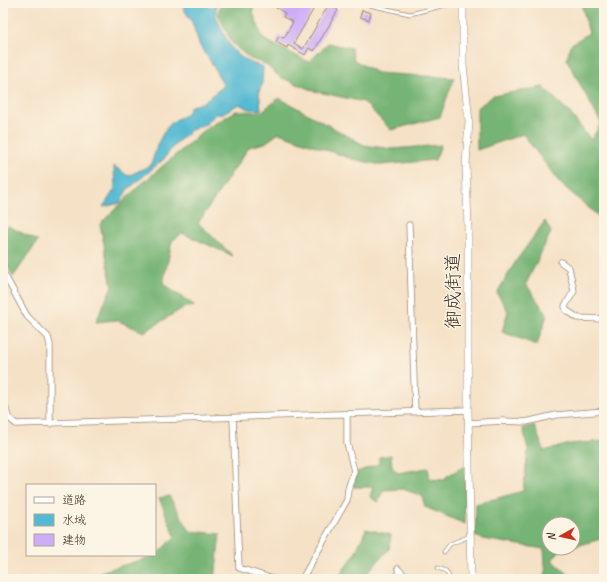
<svg xmlns="http://www.w3.org/2000/svg" width="607" height="582" viewBox="0 0 607 582" font-family="Caveat,'Klee One',sans-serif">
<style>
.forest{fill:#76b474;stroke:#586f49}
.water{fill:#54bad2;stroke:#487278}
.building{fill:#cdadf7}
.lines{fill:none;stroke-linecap:round;stroke-linejoin:round}
.service-casing{stroke:#988672;stroke-width:4.5}
.minor-casing{stroke:#988672;stroke-width:7}
.tertiary-casing{stroke:#988672;stroke-width:8}
.service{stroke:#fff;stroke-width:3}
.minor{stroke:#fff;stroke-width:5.5}
.tertiary{stroke:#fff;stroke-width:7}
.labels{text-anchor:middle;stroke-width:3;stroke-linejoin:round;paint-order:stroke}
.street-label{font-size:19px;fill:#3b2a1e;stroke:#fcf5e5}
</style>
<rect width="100%" height="100%" fill="#fcf5e5"/>
<filter id="ink" filterUnits="userSpaceOnUse"><feTurbulence type="fractalNoise" baseFrequency=".025" numOctaves="2"/><feDisplacementMap in="SourceGraphic" scale="8" xChannelSelector="R" yChannelSelector="G"/><feConvolveMatrix kernelMatrix="1 2 1 2 8 2 1 2 1" color-interpolation-filters="sRGB"/></filter>
<filter id="wash" filterUnits="userSpaceOnUse"><feTurbulence type="fractalNoise" baseFrequency=".012" numOctaves="4" result="noise"/><feDisplacementMap in="SourceGraphic" scale="16" xChannelSelector="R" yChannelSelector="G"/><feGaussianBlur stdDeviation="0.9" result="paint"/><feColorMatrix in="noise" values="0 0 0 0 0 0 0 0 0 0 0 0 0 0 0 0 0 1.4 0 .05"/><feComposite in="paint" operator="in"/></filter>
<g filter="url(#wash)">
<rect width="100%" height="100%" fill="#f5e1c6"/>
<!-- forest -->
<path class="forest" d="M221,3H253V12L263,39L309,62L328,43L351,48L354,60L377,73L454,78L440,117L391,130L364,102L314,91L280,77L265,64L249,58L232,43L218,14Z
M581,3H604V221L560,183L523,134L477,150V108L493,96L543,87L569,112L591,140L601,123L567,60L570,45L589,33Z
M279,98L364,145L392,149L441,145L435,160L381,165L352,159L279,133L265,143L249,147L198,223L233,256L182,233L172,241L163,284L195,306L183,308L144,332L116,320L96,322L112,286L100,224L137,188L206,129L236,111L261,112Z
M545,221L551,232L526,284L547,315L537,345L502,332L508,311L497,293L516,261Z
M8,226L38,241L13,277L3,255V230Z
M534,425L544,451L570,444L604,441V538L573,547V524H549V548H568L560,550L552,560L574,579H546L544,549L483,539L475,536L476,504L523,491L528,450L523,428Z
M391,455L392,467L398,473L428,468L430,479L445,480L447,476L465,466V524L425,507L422,496L403,489L383,490L378,502L370,497L373,487H353L357,472L379,464V457Z
M169,496L190,531L220,534L215,579H101L100,572L155,556L175,536L159,498Z
M366,529L391,535L389,549L362,579H337L355,554Z"/>
<!-- water -->
<path class="water" d="M180,3H203L208,7L217,6C214,15 217,19 221,27C230,50 239,60 263,67L262,85L259,91L261,110L249,109L239,104L221,114H216L206,124L191,130L175,144L164,159L127,190L120,203L103,207L115,189L114,166L128,176L151,165C158,144 162,123 186,115L191,106L202,103L224,86L211,62L200,46L192,22Z"/>
<g id="blocks">
<!-- building -->
<path class="building" d="M278,3H317L294,43L303,49L329,4L338,10L314,51L309,48L305,55L288,45L287,48L276,42L279,36L284,38L293,22L283,17L285,13L275,7Z
M362,10L371,13L369,20L360,17Z"/>
</g>
</g>
<g filter="url(#ink)">
<use href="#blocks" fill-opacity="0" stroke="#988672" stroke-width="1"/>
<g class="lines">
<defs>
<path id="service" d="M360,3L410,14L454,3
M444,552L450,544L470,536
M438,568L446,571L450,579
M395,579L398,570"/>
<path id="minor" d="M409,225L415,412
M561,262L569,268L574,291L565,306L566,310L578,318L604,319
M3,272L27,316L48,337L50,345V424
M3,397L8,417L16,424L468,410
M233,418L239,568L273,579
M468,423L503,421L526,422L556,415L604,411
M398,569L408,579
M302,579L347,500L348,489L354,471L347,443V414"/>
<path id="tertiary" d="M463,3V65L469,121L466,164L468,229V410L471,579"/>
</defs>
<!-- service casing -->
<use href="#service" class="service-casing"/>
<!-- minor casing -->
<use href="#minor" class="minor-casing"/>
<!-- tertiary casing -->
<use href="#tertiary" class="tertiary-casing"/>
<!-- service -->
<use href="#service" class="service"/>
<!-- minor -->
<use href="#minor" class="minor"/>
<!-- tertiary -->
<use href="#tertiary" class="tertiary"/>
</g>
</g>
<g class="labels">
<!-- street labels -->
<g class="street-label">
<text transform="translate(452 291) rotate(-90)" y="7">御成街道</text>
</g>
</g>
<!-- margin -->
<rect width="607" height="582" fill="none" stroke="#fcf5e5" stroke-width="16"/>
<!-- legend -->
<rect x="26" y="484" width="130" height="72" fill="#fcf5e5" stroke="#afa495"/>
<rect x="34" y="497" width="20" height="6" fill="#ffffff" stroke="#afa495"/>
<text x="62" y="504" font-size="12" fill="#3b2a1e">道路</text>
<rect x="34" y="514" width="20" height="12" fill="#54bad2" stroke="#afa495"/>
<text x="62" y="524" font-size="12" fill="#3b2a1e">水域</text>
<rect x="34" y="534" width="20" height="12" fill="#cdadf7" stroke="#afa495"/>
<text x="62" y="544" font-size="12" fill="#3b2a1e">建物</text>
<!-- north arrow -->
<g transform="translate(561 536) rotate(262)"><circle r="19" fill="#fcf5e5" stroke="#afa495"/>
<path d="M0-3L7 15L0 10L-7 15Z" fill="#c8321e"/>
<text y="-6" font-size="11" font-weight="bold" text-anchor="middle" fill="#3b2a1e">N</text>
</g>
</svg>
